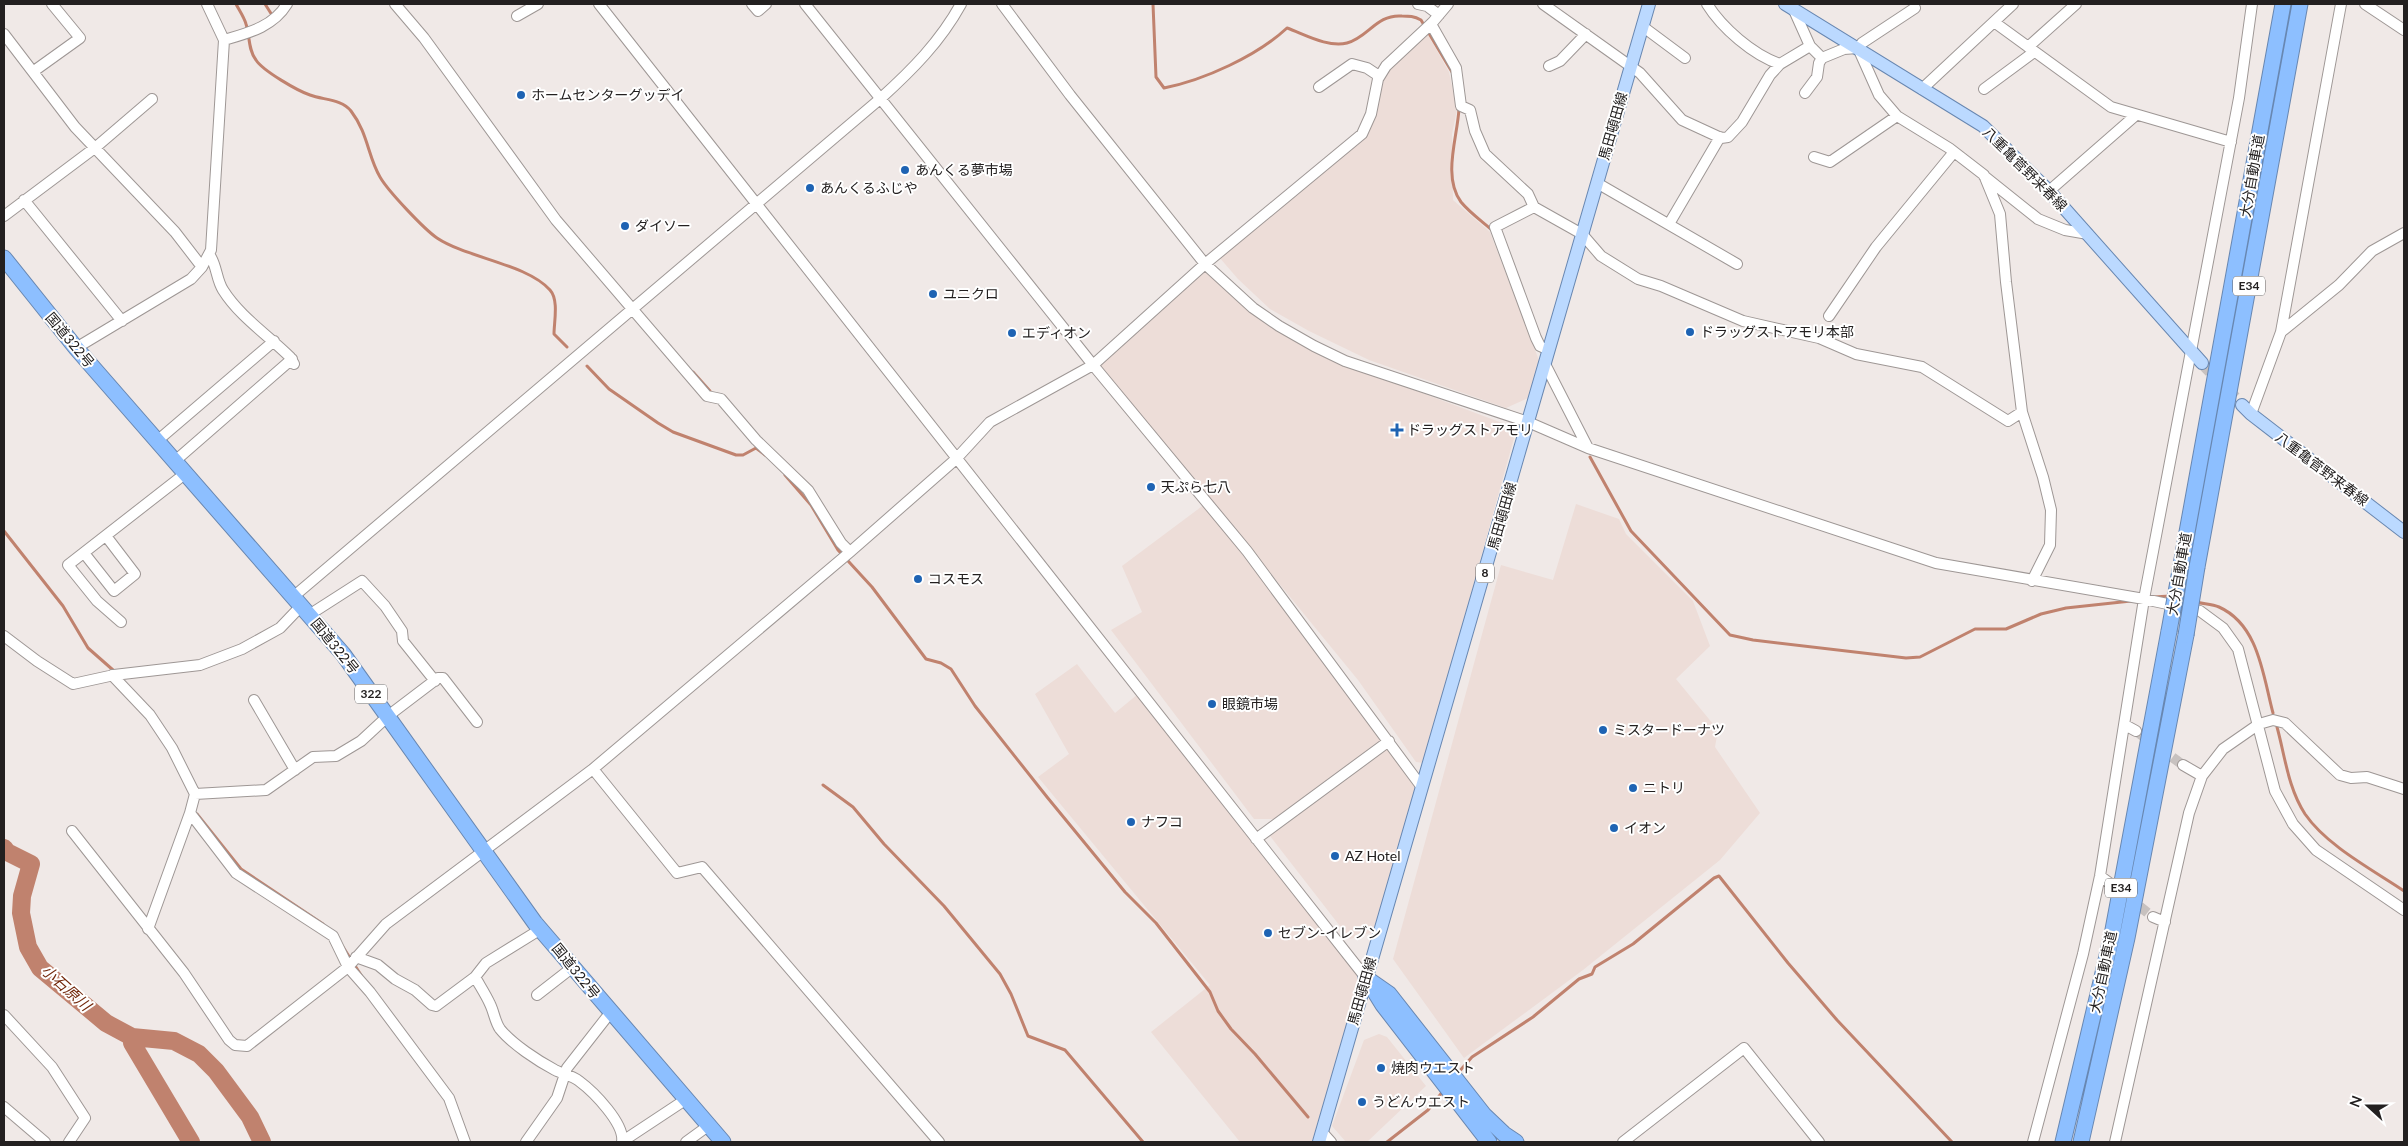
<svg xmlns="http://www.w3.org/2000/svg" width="2408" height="1146" viewBox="0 0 2408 1146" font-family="Lato,'Noto Sans JP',sans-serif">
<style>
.built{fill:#edddd8}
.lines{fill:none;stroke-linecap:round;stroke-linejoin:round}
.stream{stroke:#c0826e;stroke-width:3}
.river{stroke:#c0826e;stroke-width:18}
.minor-tunnel{stroke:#c7c1bf;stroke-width:10;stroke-dasharray:10 5;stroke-linecap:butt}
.major-tunnel{stroke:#c7c1bf;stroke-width:12;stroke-dasharray:12 6;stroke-linecap:butt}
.minor-casing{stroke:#9e9795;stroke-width:12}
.major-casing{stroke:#6887b1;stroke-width:14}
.highway-casing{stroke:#6887b1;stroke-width:17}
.minor{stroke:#fff;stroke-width:10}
.major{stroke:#bbd9ff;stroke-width:12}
.highway{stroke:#8dbfff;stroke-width:15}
.highway-bridge-casing{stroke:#6887b1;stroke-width:17;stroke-linecap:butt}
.highway-bridge{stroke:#8dbfff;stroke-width:15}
.poi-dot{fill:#1e63b3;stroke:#fff;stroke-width:2}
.labels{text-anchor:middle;stroke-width:4;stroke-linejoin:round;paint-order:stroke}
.shield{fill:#fff;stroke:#656363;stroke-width:1}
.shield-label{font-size:12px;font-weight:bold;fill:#232020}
.poi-label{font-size:14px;fill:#232020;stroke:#fff;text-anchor:start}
.street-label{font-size:14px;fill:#232020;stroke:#fff}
.water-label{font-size:15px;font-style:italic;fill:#73280c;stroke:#fff}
</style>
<rect width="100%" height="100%" fill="#f0e9e7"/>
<!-- built -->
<path class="built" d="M1427,33L1449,72L1457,110L1452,134L1453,200L1490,232L1540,363L1528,398L1506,408L1369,360L1309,331L1270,309L1238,279L1219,257L1364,135L1380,81L1388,68Z
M1205,269L1266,324L1326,357L1505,424L1514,438L1424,763L1416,762L1358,680L1100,365Z
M1205,504L1388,739L1275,819H1254L1111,630L1142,612L1122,566Z
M1576,504L1619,519L1626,534L1693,601L1710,646L1676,679L1718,730L1715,747L1760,813L1720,860L1583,970L1464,1058L1393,959L1501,565L1553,580Z
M1077,664L1115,713L1138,694L1361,977L1312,1142H1240L1151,1032L1210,985L1038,777L1069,754L1035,694Z
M1388,746L1418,786L1373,932L1350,939L1270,836Z
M1379,1034L1387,1037L1426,1086L1367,1142H1346L1332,1126L1364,1040Z"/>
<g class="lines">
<!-- stream -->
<path class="stream" d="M236,4C239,10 244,17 246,24C250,36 248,50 256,60C263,71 298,91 310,95C323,100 342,99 351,111C368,133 368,157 380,177C388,191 424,229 437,238C467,258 527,264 550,290C559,300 554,322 554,334L567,347
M265,4L272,15
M1153,4L1156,77L1164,88C1204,80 1257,56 1287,28C1304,34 1328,48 1347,43C1369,37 1376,14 1402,16C1409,16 1414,16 1421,20L1452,72
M1459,108C1458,136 1442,176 1461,202C1470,213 1483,222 1493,231
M587,366L609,389L658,423L673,432L736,455H743L756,448L765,455
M693,372L710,391
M1590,457L1631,531L1730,635L1753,640L1906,658L1920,657L1975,629H2006L2041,614L2066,608L2131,601
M785,475L811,505L838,550L872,587L926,659L941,663L951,669L975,706L1047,797L1125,892L1156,923L1210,992L1218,1011L1231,1029L1255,1054L1308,1117
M4,531L63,606L88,648L113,670
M2154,597L2170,596
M2196,602C2203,604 2212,604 2219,607C2259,625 2263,676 2273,713
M2277,727C2285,756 2288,788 2305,814C2327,846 2373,870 2404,891
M823,785L853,807L884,844L944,906L1000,974L1011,994L1028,1036L1065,1050L1143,1142
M197,814L241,869L323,924
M343,947L361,975
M1457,1074L1472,1057L1533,1017L1579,979L1592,974L1595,967L1633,944L1714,878L1719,876L1788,963L1837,1020L1952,1142
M1387,1142L1428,1110L1444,1090"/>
<!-- river -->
<path class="river" d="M4,848L7,852L31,864L22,896L21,913L28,947L40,968L106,1023L132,1037L174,1041L199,1054L216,1071L250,1117L262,1142
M132,1037V1043L191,1142"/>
<!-- minor-tunnel -->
<path class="minor-tunnel" d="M2136,731L2183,765
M2116,888L2153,917"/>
<!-- major-tunnel -->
<path class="major-tunnel" d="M2202,363L2242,405"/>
<defs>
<path id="minor" d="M395,4L424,38L556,220L707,396L721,399L756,440L808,490L841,543L850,552
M599,4L1366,978
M752,4L758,11L766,4
M1002,4L1070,95L1205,264L1253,308L1279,326L1314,346L1345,361L1528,422L1588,448L1936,563L2144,599L2200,611L2223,628L2238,649L2275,791L2293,824L2316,850L2404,910
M1418,4L1427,6L1439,15
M1543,4L1640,73L1682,120L1721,138L1728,137L1742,122L1770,75L1780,64L1810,46
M1707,4C1722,28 1753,55 1780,64
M2365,4L2404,30
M1793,8L1810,46L1822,58
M517,16L538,4
M1994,22L2111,107L2231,142
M1431,24L1456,68L1461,106L1470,110L1475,131L1485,154L1528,194L1534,207L1582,234L1601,256L1638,279L1661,286L1743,321L1819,338L1856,354L1922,367L2008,421L2022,412
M1642,26L1685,58
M4,34L75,127L175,232L202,267
M224,40C248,33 273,27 287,4
M2028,47L2076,4
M1858,48L1879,95L1897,116L1949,148L1984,175L2000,214L2006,282L2022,412L2043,477L2051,510L2050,545L2032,581
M1549,66L1560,61L1586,34
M34,71L80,38L52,4
M1319,87L1352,64L1367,68L1379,76
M1922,89L2013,4
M1984,89L2034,52
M1805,93L1817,77L1819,63L1822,58L1844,49L1858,48L1862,43L1915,8
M1814,157L1830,162L1897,116
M1984,176L2038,219L2065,230L2088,234
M1597,183L1737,264
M2049,191L2136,115
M24,200L122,321
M1534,207L1495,227L1536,338L1540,346L1549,350
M4,216L96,147L152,99
M1669,224L1720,137
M209,254C217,265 216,279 223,290C240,317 268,335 290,357L294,364
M1829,316L1876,247L1954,152
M2281,332L2339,285L2372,251L2404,233
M76,348L191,279L202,267L211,250L224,40L207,4
M1545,364L1588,448
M2251,414L2281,332L2341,4
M157,441L274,341
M175,461L292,359
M84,553L114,591L135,574L106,536
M293,597L880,99C912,70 940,42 961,4
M309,615L362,581L385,606L402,631L403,641L435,681
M121,622L97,601L68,565L186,473
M4,636L37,661L73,684L114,675L200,665L242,649L280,628L301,606
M112,675L150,715L172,748L195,794L190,813L236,873L333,936L348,967L370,992L449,1098L465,1142
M254,700L295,770
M2125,725L2136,731
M2183,765L2202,776
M593,769L677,873L702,867L939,1142
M1421,786L1247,551L1093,365L1205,264L1362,134L1371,114L1378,79L1386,66L1432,23L1448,4
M195,794L266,790L313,757L336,756L361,741L388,716L438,678H443L477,722
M72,831L184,973L229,1040L235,1045L247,1046L348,967L386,924L593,769L850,552L956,459L990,422L1093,365L805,4
M1256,839L1389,741
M2100,876L2111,884
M2153,917L2165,922
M148,929L190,813
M356,957L378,965L395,979L415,990L432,1005L436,1006L475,977L486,963L541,929
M475,977C480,986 486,995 490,1004C494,1012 495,1022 500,1029C512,1044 538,1061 555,1070C563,1074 573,1076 579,1081C594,1092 625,1124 622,1142
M537,995L573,967
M4,1015L52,1067L85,1118L69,1142
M4,1107L45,1142
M1322,1132L1331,1142
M623,1141L685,1100
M526,1142L557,1098L567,1068L610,1013
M686,1142L708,1126
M1623,1142L1744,1048L1819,1142
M2033,1142L2083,954L2100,876L2144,599L2239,98L2252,4
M2115,1142L2189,813L2202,776L2223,749L2259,724L2273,720L2285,723L2340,775L2351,778L2367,777L2404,789"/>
<path id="major" d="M1785,4L1983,126L2049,191L2202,363
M2242,405L2251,414L2404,532
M1319,1142L1649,4"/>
<path id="highway" d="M4,258L76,348L343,654L535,923L723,1142
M2181,565L2283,4
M2197,567L2300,4
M1366,978L1389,994L1484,1115L1504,1134L1516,1142
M1370,984L1383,1005L1489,1142
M2063,1142L2112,935L2169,631
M2081,1142L2127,938L2186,635"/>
</defs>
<!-- minor casing -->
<use href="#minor" class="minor-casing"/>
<!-- major casing -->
<use href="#major" class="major-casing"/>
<!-- highway casing -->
<use href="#highway" class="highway-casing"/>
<!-- minor -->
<use href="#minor" class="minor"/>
<!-- major -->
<use href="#major" class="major"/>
<!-- highway -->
<use href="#highway" class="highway"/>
<defs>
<path id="highway-bridge" d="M2169,631L2181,565
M2186,635L2197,567"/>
</defs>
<!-- highway-bridge casing -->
<use href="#highway-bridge" class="highway-bridge-casing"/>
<!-- highway-bridge -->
<use href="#highway-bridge" class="highway-bridge"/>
</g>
<!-- markers -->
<g class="poi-dot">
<circle cx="521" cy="95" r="5"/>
<circle cx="905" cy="170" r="5"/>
<circle cx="810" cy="188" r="5"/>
<circle cx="625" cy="226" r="5"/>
<circle cx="933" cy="294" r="5"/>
<circle cx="1690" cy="332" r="5"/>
<circle cx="1012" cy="333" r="5"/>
<path d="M1394.5 422.5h5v5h5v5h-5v5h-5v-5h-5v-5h5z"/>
<circle cx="1151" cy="487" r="5"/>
<circle cx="918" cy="579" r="5"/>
<circle cx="1212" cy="704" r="5"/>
<circle cx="1603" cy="730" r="5"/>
<circle cx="1633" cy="788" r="5"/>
<circle cx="1131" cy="822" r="5"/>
<circle cx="1614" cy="828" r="5"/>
<circle cx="1335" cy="856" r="5"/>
<circle cx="1268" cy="933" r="5"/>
<circle cx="1381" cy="1068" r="5"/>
<circle cx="1362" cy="1102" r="5"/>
</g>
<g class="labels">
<!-- shield labels -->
<g class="shield">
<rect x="2233" y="276.5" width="32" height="19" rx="4"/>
<rect x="1476" y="563.5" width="18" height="19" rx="4"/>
<rect x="355" y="684.5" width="32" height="19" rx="4"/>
<rect x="2105" y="878.5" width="32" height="19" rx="4"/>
</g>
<g class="shield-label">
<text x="2249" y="290">E34</text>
<text x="1485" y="577">8</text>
<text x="371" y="698">322</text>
<text x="2121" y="892">E34</text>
</g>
<!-- poi labels -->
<g class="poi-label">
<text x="531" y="100">ホームセンターグッデイ</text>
<text x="915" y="175">あんくる夢市場</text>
<text x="820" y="193">あんくるふじや</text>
<text x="635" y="231">ダイソー</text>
<text x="943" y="299">ユニクロ</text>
<text x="1700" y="337">ドラッグストアモリ本部</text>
<text x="1022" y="338">エディオン</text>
<text x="1407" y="435">ドラッグストアモリ</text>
<text x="1161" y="492">天ぷら七八</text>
<text x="928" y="584">コスモス</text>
<text x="1222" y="709">眼鏡市場</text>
<text x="1613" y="735">ミスタードーナツ</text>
<text x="1643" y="793">ニトリ</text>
<text x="1141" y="827">ナフコ</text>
<text x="1624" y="833">イオン</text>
<text x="1345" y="861">AZ Hotel</text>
<text x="1278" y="938">セブン-イレブン</text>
<text x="1391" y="1073">焼肉ウエスト</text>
<text x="1372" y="1107">うどんウエスト</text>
</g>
<!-- street labels -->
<g class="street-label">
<text transform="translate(1613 126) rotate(-74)" y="5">馬田頓田線</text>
<text transform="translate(2025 169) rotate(45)" y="5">八重亀菅野来春線</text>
<text transform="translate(2252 176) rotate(-80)" y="5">大分自動車道</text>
<text transform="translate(70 340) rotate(50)" y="5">国道322号</text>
<text transform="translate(2322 469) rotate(37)" y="5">八重亀菅野来春線</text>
<text transform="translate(1502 516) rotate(-74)" y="5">馬田頓田線</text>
<text transform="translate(2179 574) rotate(-80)" y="5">大分自動車道</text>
<text transform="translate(335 646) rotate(51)" y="5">国道322号</text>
<text transform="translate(576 971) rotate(51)" y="5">国道322号</text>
<text transform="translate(2103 972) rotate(-78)" y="5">大分自動車道</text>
<text transform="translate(1362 991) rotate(-74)" y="5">馬田頓田線</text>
</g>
<!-- water labels -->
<g class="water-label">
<text transform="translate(66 988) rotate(42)" y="5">小石原川</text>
</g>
</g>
<!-- border -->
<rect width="2408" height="1146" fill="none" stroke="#232020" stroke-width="10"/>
<!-- north arrow -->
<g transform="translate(2368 1106) rotate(291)" stroke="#ffffff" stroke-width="4" paint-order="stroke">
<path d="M0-4L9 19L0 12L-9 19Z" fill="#232020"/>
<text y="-8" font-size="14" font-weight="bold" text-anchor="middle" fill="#232020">N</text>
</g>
</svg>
